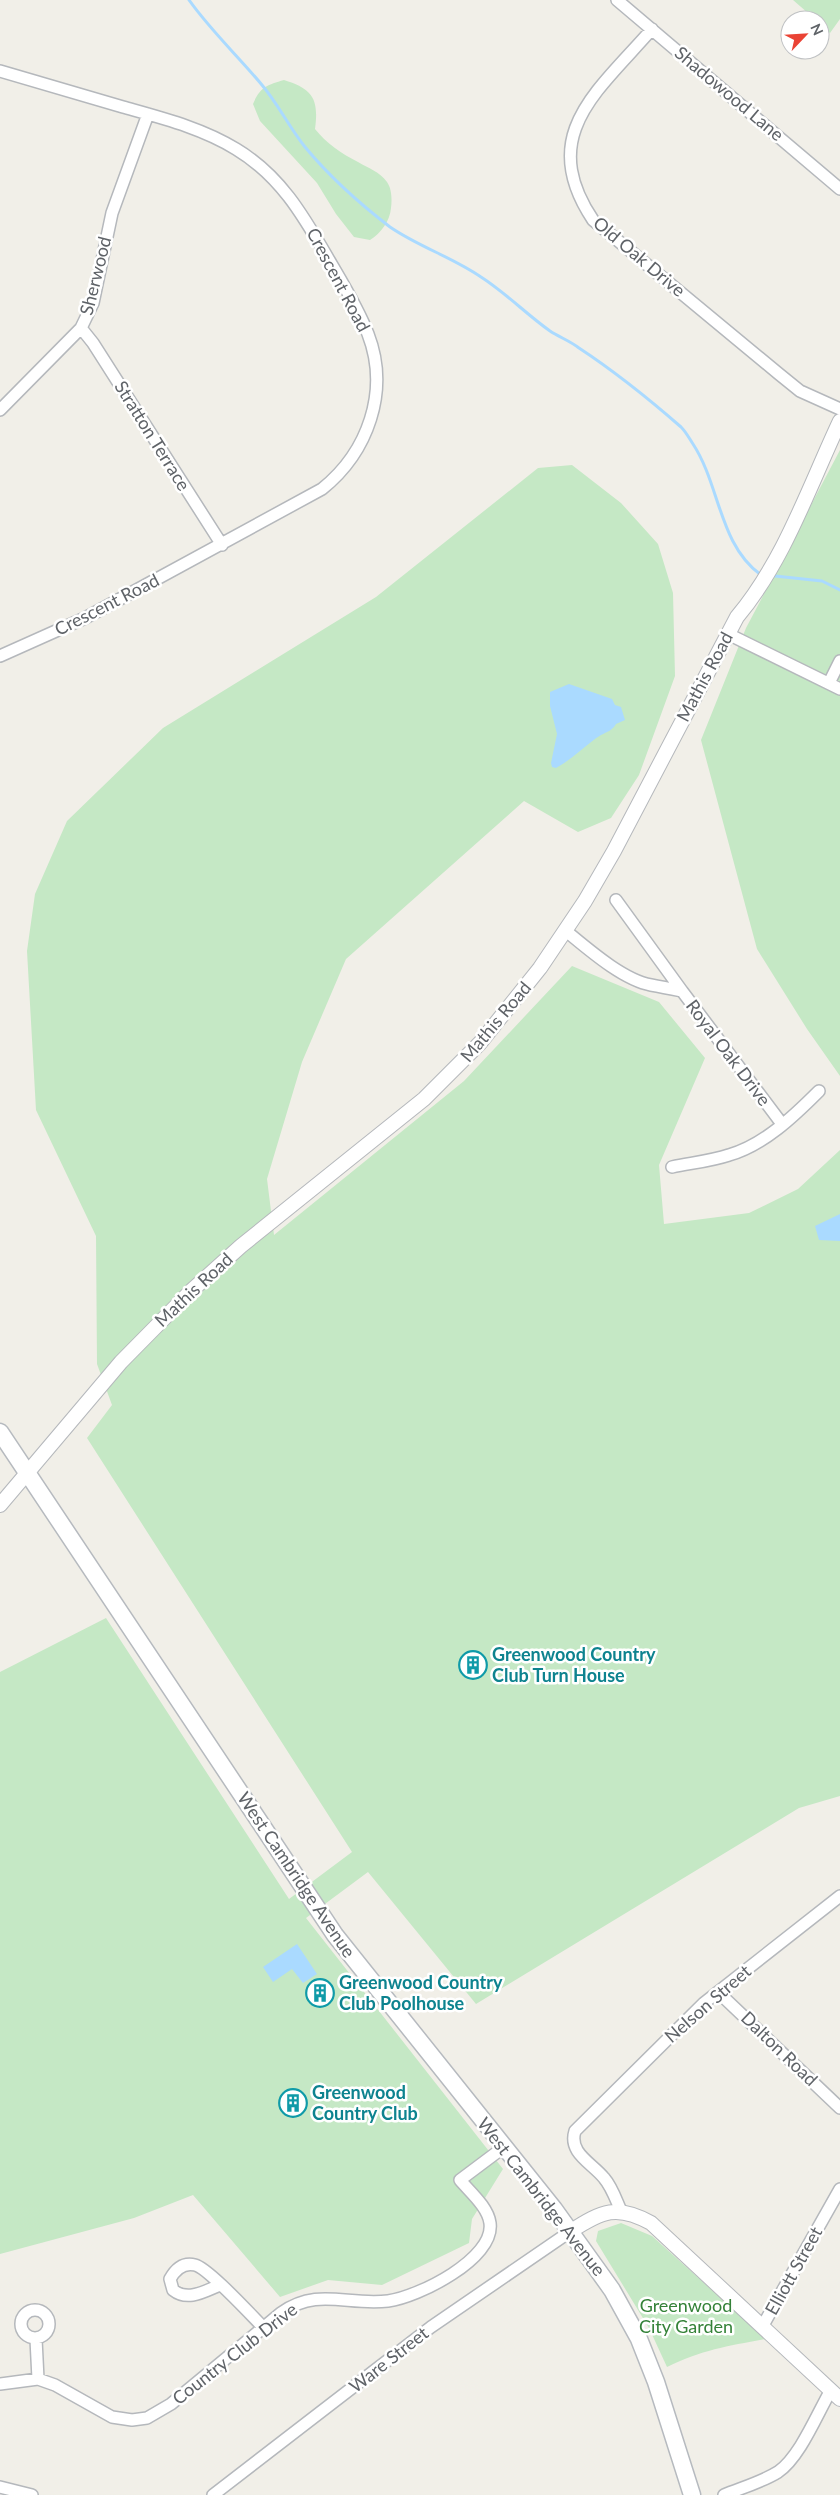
<svg xmlns="http://www.w3.org/2000/svg" width="840" height="2495" viewBox="0 0 840 2495" font-family="Lato,sans-serif">
<style>
.green{fill:#c5e8c5}
.water{fill:#aadaff}
.lines{fill:none;stroke-linecap:round;stroke-linejoin:round}
.stream{stroke:#aadaff;stroke-width:3}
.minor-casing{stroke:#b5b8bc;stroke-width:14}
.tertiary-casing{stroke:#b5b8bc;stroke-width:16}
.secondary-casing{stroke:#b6babf;stroke-width:19}
.minor{stroke:#fff;stroke-width:11}
.tertiary{stroke:#fff;stroke-width:14}
.secondary{stroke:#fff;stroke-width:16}
.labels{text-anchor:middle;stroke-width:5;stroke-linejoin:round;paint-order:stroke}
.street-label{font-size:18px;fill:#5f6368;stroke:#fff}
.culture-label{font-size:18px;font-weight:bold;fill:#0d838f;stroke:#fff;text-anchor:start}
.park-label{font-size:18px;fill:#348238;stroke:#fff}
</style>
<rect width="100%" height="100%" fill="#f1efe8"/>
<!-- green -->
<path class="green" d="M793,0H840V19L830,33L820,24V20H816Z
M284,80C313,89 319,99 315,129C326,143 342,154 358,162C368,168 380,172 387,182C392,189 392,200 391,208C390,221 381,233 370,240L354,237L336,214L317,183L260,121L253,104C260,87 267,85 284,80Z
M840,450V1076L807,1029L757,949L701,740L746,628Z
M572,465L621,503L658,544L673,593L675,676L639,775L611,818L578,832L524,801L346,959L302,1062L267,1179L274,1235L464,1081L572,966L659,1002L705,1058L659,1165L664,1224L749,1213L798,1189L840,1150V1796L799,1808L476,2004L368,1872L306,1918L503,2169L472,2219L469,2243L382,2285L328,2280L280,2297L193,2195L134,2218L0,2254V1672L106,1618L289,1899L352,1852L87,1438L112,1405L97,1364L96,1236L36,1110L27,951L35,894L67,821L163,728L376,597L538,468Z
M621,2223L652,2236L766,2339C728,2346 702,2350 667,2367L649,2328L596,2241L598,2231Z"/>
<!-- water -->
<path class="water" d="M569,684L612,699L615,705L621,707L625,720L616,724C613,730 607,732 601,735C585,745 573,759 556,768L552,767L551,763L557,734L550,706V692Z
M840,1214V1241L819,1240L815,1226Z
M297,1944L317,1974L303,1983L292,1969L273,1982L263,1967Z"/>
<g class="lines">
<!-- stream -->
<path class="stream" d="M189,0C211,31 238,56 262,85C278,104 289,127 305,147C329,176 360,204 390,227C419,247 452,257 481,277C506,293 526,314 550,331C559,337 570,341 579,348C614,371 649,399 681,427C686,432 689,438 693,444C720,485 719,545 761,575
M775,576L822,581L840,590"/>
<defs>
<path id="minor" d="M617,0L840,189
M652,29C598,91 536,135 593,220L779,374L800,391L840,409
M0,71C41,83 82,95 123,107C162,118 202,128 236,149C281,176 304,217 329,260C343,284 358,308 368,334C390,391 368,452 322,489L85,618L0,656
M81,328L93,343L222,545
M0,410L81,328L93,303L112,213L148,114
M728,634L840,689
M829,683L840,661
M616,900L682,991
M566,931C588,949 623,980 651,985C662,987 672,989 682,991L782,1124
M672,1167C691,1163 711,1161 729,1155C764,1145 794,1116 819,1091
M718,1992L840,2108
M621,2211C616,2200 612,2187 604,2178C592,2163 568,2153 575,2131L704,2003L840,1896
M220,2285C205,2291 188,2302 173,2290L170,2279C175,2270 183,2262 195,2265C208,2268 251,2315 263,2327
M21 2324a14 14 0 1 1 28 0a14 14 0 1 1-28 0Z
M762,2327L840,2189
M36,2339L38,2379
M0,2384L38,2379L55,2385L112,2417L132,2420L147,2418L171,2404L281,2313C318,2287 347,2306 388,2301C418,2297 495,2259 490,2223C488,2207 470,2192 460,2180L504,2147
M0,2487L32,2495
M213,2495L431,2327L571,2231
M724,2495C741,2488 762,2482 778,2472C800,2457 817,2414 831,2390"/>
<path id="tertiary" d="M0,1505L121,1362L191,1291L241,1246L424,1099L480,1043L540,968L585,901L614,851L737,617C784,561 809,487 840,421
M571,2231C602,2211 617,2204 651,2223L840,2399"/>
<path id="secondary" d="M0,1432L335,1935L554,2209L612,2290L639,2339L656,2382L692,2495"/>
</defs>
<!-- minor casing -->
<use href="#minor" class="minor-casing"/>
<!-- tertiary casing -->
<use href="#tertiary" class="tertiary-casing"/>
<!-- secondary casing -->
<use href="#secondary" class="secondary-casing"/>
<!-- minor -->
<use href="#minor" class="minor"/>
<!-- tertiary -->
<use href="#tertiary" class="tertiary"/>
<!-- secondary -->
<use href="#secondary" class="secondary"/>
</g>
<!-- icons -->
<defs>
<symbol id="building-ring" viewBox="-11 -11 22 22"><circle r="9.5" fill="#fff" stroke="#0f9aa8" stroke-width="1.5"/><path d="M-4-6H4V6H1V3H-1V6H-4ZM-2.5-4.3h1.7v1.8h-1.7ZM.8-4.3h1.7v1.8H.8ZM-2.5-1h1.7V.8h-1.7ZM.8-1h1.7V.8H.8Z" fill="#0f9aa8"/></symbol>
</defs>
<g fill-rule="evenodd">
<use href="#building-ring" x="457" y="1649" width="32" height="32"/>
<use href="#building-ring" x="304" y="1977" width="32" height="32"/>
<use href="#building-ring" x="277" y="2087" width="32" height="32"/>
</g>
<g class="labels">
<!-- street labels -->
<g class="street-label">
<text transform="translate(729 94) rotate(40)" y="6">Shadowood Lane</text>
<text transform="translate(639 257) rotate(40)" y="6">Old Oak Drive</text>
<text transform="translate(96 276) rotate(-76)" y="6">Sherwood</text>
<text transform="translate(338 280) rotate(62)" y="6">Crescent Road</text>
<text transform="translate(152 436) rotate(58)" y="6">Stratton Terrace</text>
<text transform="translate(107 605) rotate(-27)" y="6">Crescent Road</text>
<text transform="translate(705 677) rotate(-62)" y="6">Mathis Road</text>
<text transform="translate(496 1022) rotate(-50)" y="6">Mathis Road</text>
<text transform="translate(728 1053) rotate(53)" y="6">Royal Oak Drive</text>
<text transform="translate(194 1290) rotate(-43)" y="6">Mathis Road</text>
<text transform="translate(296 1875) rotate(56)" y="6">West Cambridge Avenue</text>
<text transform="translate(708 2004) rotate(-41)" y="6">Nelson Street</text>
<text transform="translate(779 2049) rotate(44)" y="6">Dalton Road</text>
<text transform="translate(541 2197) rotate(52)" y="6">West Cambridge Avenue</text>
<text transform="translate(794 2271) rotate(-61)" y="6">Elliott Street</text>
<text transform="translate(235 2354) rotate(-38)" y="6">Country Club Drive</text>
<text transform="translate(389 2360) rotate(-38)" y="6">Ware Street</text>
</g>
<!-- culture labels -->
<g class="culture-label">
<text x="492" y="1661">Greenwood Country<tspan x="492" dy="21">Club Turn House</tspan></text>
<text x="339" y="1989">Greenwood Country<tspan x="339" dy="21">Club Poolhouse</tspan></text>
<text x="312" y="2099">Greenwood<tspan x="312" dy="21">Country Club</tspan></text>
</g>
<!-- park labels -->
<g class="park-label">
<text x="686" y="2312">Greenwood<tspan x="686" dy="21">City Garden</tspan></text>
</g>
</g>
<!-- north arrow -->
<g transform="translate(805 35) rotate(65)"><circle r="24" fill="#ffffff" stroke="#bfc1c3"/>
<path d="M0-4L9 19L0 12L-9 19Z" fill="#ea4335"/>
<text y="-8" font-size="14" font-weight="bold" text-anchor="middle" fill="#5f6368">N</text>
</g>
</svg>
